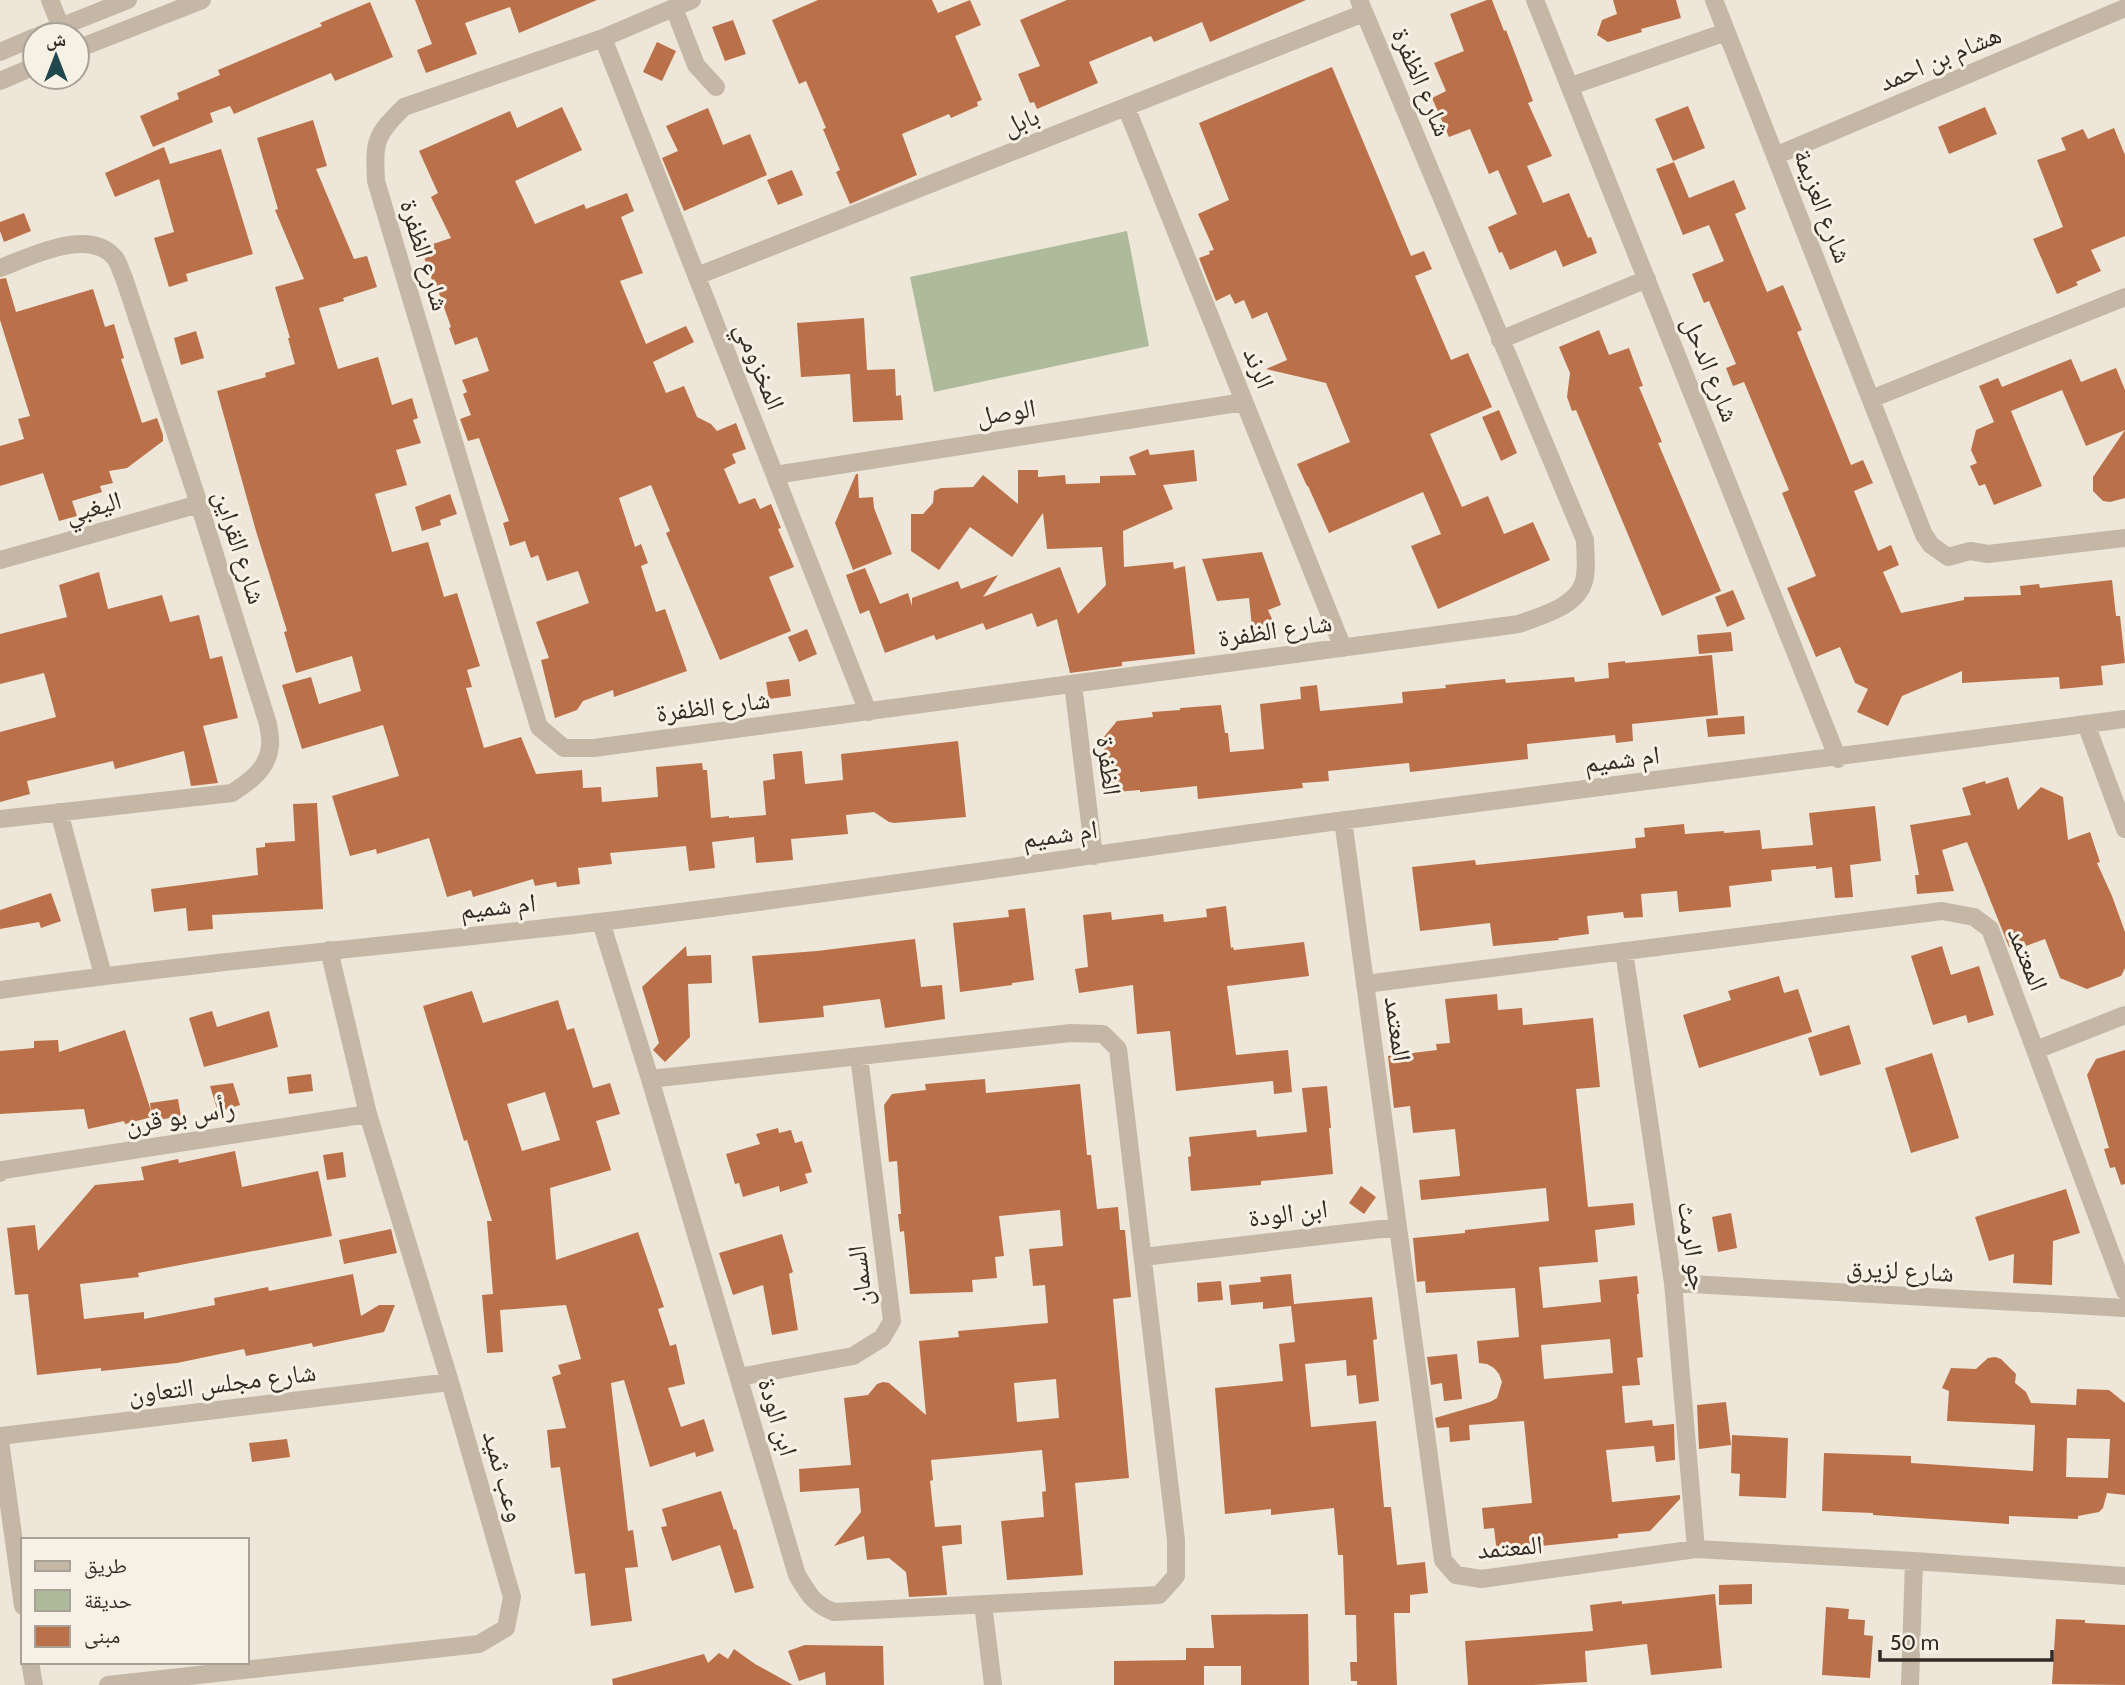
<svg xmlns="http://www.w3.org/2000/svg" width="2125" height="1685" viewBox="0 0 2125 1685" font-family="Cabin,'Noto Naskh Arabic',sans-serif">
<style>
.green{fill:#adbb9a}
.building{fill:#ba714a;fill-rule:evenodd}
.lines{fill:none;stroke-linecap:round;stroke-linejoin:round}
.minor{stroke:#c5b7a6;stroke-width:18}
.labels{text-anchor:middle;stroke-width:6;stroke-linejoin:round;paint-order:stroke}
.street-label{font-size:26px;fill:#322b26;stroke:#f7f0e4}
</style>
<rect width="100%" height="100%" fill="#eee6d8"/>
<!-- green -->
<path class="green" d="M1127,231L1149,346L934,392L910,277Z"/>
<!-- building -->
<path class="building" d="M415,0H597L519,33L510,7L465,23L477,54L426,73L417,50L432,44Z
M818,0H932L938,13L970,0L981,25L955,36L982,100L977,102L978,106L951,118L949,114L902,134L917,175L850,204L836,172L840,170L823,129L826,128L806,81L799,84L772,20Z
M1067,0H1306L1210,42L1202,22L1154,42L1151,36L1089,62L1098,83L1037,109L1034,102L1030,103L1018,74L1040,66L1020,20Z
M1487,0H1492L1504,31L1506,30L1533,101L1528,103L1552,156L1527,166L1543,203L1569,193L1588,238L1591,237L1597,253L1563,267L1556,250L1510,270L1502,252L1499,253L1488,227L1517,214L1498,170L1489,174L1470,129L1449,137L1432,98L1446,91L1434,63L1464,51L1450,14Z
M1613,0H1676L1681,18L1641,29L1642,32L1608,42L1597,35L1602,20L1617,14Z
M370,2L393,57L335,81L331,73L234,114L230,106L210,113L213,122L153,147L140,116L179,99L177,93L220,75L218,70L322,26L320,23Z
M733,20L746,54L725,61L712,27Z
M657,42L676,51L662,81L643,72Z
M1332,67L1411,256L1424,251L1432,269L1415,276L1451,360L1468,353L1492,407L1430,434L1462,507L1488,496L1504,534L1533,522L1550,560L1438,609L1411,546L1441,534L1423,492L1329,533L1308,486H1307L1297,464L1350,442L1326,383L1266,369L1287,360L1267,312L1252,319L1244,300L1235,304L1230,294L1216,301L1199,258L1210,254L1209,251L1214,250L1198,214L1229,200L1199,123Z
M1688,106L1705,148L1673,161L1655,119Z
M562,107L582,150L515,181L535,224L584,204L586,209L627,193L634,211L621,217L643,273L620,281L646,344L686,326L694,342L653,362L666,393L684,386L697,417L711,424L717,431L736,423L746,449L732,454L736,463L724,469L739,504L755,498L760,509L771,504L781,528L778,529L794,567L769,577L791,631L720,660L666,533L670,531L651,485L619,498L635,547L641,544L648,563L641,566L656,612L665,609L687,671L614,697L613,690L583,701L577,710L555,718L541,660L549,658L536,622L589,603L578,571L547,581L538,555L531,558L525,541L510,546L503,523L509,521L479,438L468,441L460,419L471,415L463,394L467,392L462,380L489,371L477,337L455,345L449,328L451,327L434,279L432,280L421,248L451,238L431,197L438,193L419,151L510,111L517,128Z
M1985,107L1997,134L1949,154L1938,127Z
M708,108L723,145L750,134L767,175L684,211L662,158L678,151L666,126Z
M313,120L327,166L316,169L354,259L367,256L377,287L343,298L344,301L319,308L338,369L378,357L392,405L412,398L418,418L413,420L421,443L396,450L407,485L375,494L392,552L428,542L444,597L457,593L480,666L467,670L472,687L466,688L484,748L521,737L536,774L582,770L583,788L601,787L602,802L658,797L656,767L702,763L703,770H707L711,818L729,816V818L766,815L763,781L775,779L773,754L802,751L805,784L843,780L841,754L958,741L966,817L894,823L889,822L874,812L846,815L848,834L791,839L793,860L756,863L754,837L712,842L715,868L689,871L686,846L610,853L612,864L578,868L580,884L557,887L556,882L535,886L533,879L473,897L471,890L447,897L429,838L377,854L376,849L350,856L332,796L399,776L383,725L302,749L282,685L311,677L319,704L361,691L352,656L296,673L284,632L287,631L256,531L217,391L266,377L265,373L295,364L288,338H290L275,287L304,279L275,210L278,209L257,138Z
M2114,128L2125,155V236L2091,250L2101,271L2076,282L2078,285L2057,294L2033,239L2063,227L2037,160L2066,150L2061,138L2083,129L2088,139Z
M164,147L170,164L221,149L253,254L186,274L188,281L169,287L154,238L174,232L159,179L115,197L105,173Z
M1674,162L1689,198L1734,180L1746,209L1735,214L1767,292L1783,285L1802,330L1797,332L1851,465L1863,460L1873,483L1854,491L1878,551L1891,545L1899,565L1883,572L1901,613L1964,600V597L2021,595L2020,586L2039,584L2040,588L2112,580L2116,616H2120L2125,663L2101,666L2103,685L2060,689L2059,677L1962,683V671L1902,696L1888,726L1857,712L1868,689L1855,683L1840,647L1816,657L1787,588L1816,576L1782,493L1789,490L1744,382L1733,386L1726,368L1736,364L1709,301L1704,303L1692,274L1724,261L1709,225L1683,235L1656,169Z
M792,170L803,195L778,205L767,180Z
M24,213L31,231L4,242L0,231V222Z
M6,278L16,312L93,289L105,327L114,324L124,358L121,359L142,423L157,418L163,435V441L127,468L109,471L113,483L100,486L102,492L72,501L77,516L59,521L43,473L0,486V446L24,439L18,419L30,416L0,320V279Z
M864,318L867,370L895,369L896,396L901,395L903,420L853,422L850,374L801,377L797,323Z
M1599,330L1609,355L1629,348L1643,386L1639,387L1662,442L1658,443L1721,591L1662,616L1576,410L1572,411L1567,397L1570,373L1559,347Z
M196,331L204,358L181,365L174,338Z
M2071,359L2081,382L2116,368L2125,390V430L2086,446L2062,390L2011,411L2042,486L1994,505L1985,484L1979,486L1970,466L1977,463L1971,450L1976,430L1994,422L1979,386L1998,378L2002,387Z
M1499,410L1517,453L1501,461L1482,417Z
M2125,430V498L2110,502L2103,501L2093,491V477Z
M1148,449L1150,455L1194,450L1197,481L1163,485L1173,509L1123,531L1124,567L1173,562L1174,569L1185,566L1195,654L1122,662V666L1070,673L1057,619L1037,627L1032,613L986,630L983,623L936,640L934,635L885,653L869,610L860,614L846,575L865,568L880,604L908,593L912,606V598L958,581L961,589L998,575L983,597L1060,567L1078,614L1106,585L1102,547L1047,549L1043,513L1012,557L970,527L939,570L911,551V514H923L933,503L934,491L941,488L973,487L983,475L1018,504V470H1038V477L1065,475L1066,484L1100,483V476L1136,475L1129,457Z
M856,474H858L859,498L873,497L874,508L892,554L853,570L835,523Z
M450,494L457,514L440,520L441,525L422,531L415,507Z
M1262,552L1281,605L1268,610L1275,626L1253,636L1249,598L1217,601L1202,559Z
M99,572L108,609L162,595L170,622L199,615L210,659L222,656L238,718L203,726L218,783L191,786L184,751L115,769L113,761L27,781L30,794L0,802V732L56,717L44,673L0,684V634L67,617L59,585Z
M1733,590L1745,619L1727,627L1715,597Z
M807,629L817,654L799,662L788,637Z
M1731,632L1733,651L1699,654L1697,635Z
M1712,655L1718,715L1632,724L1633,741L1616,743L1615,735L1527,744L1528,759L1410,772L1409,763L1328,771L1329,781L1302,783L1303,788L1198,799L1197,786L1140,792V790L1104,793L1102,772L1106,771L1103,738L1117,721L1153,717L1152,712L1180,710V708L1221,705L1225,733H1228L1230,752L1264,749L1260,704L1301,699L1300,687L1317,685L1320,711L1403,703L1402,692L1446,688L1445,685L1505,679L1506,683L1574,677L1575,682L1609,678L1608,663L1625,661V663Z
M789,679L791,696L769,699L766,682Z
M1744,716L1745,734L1708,737L1706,719Z
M2008,777L2018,810L2041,787L2063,797L2068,840L2090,832L2100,862L2097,863L2112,896L2125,932V968L2121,976L2087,989L2060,978L2045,939L2026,946L2024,941L2009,947L1967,842L1942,850L1954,891L1917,894L1915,875H1919L1910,825L1971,815L1962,788L1985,781L1986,784Z
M317,803L323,909L212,915L213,929L188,931L186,908L154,912L151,889L258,875L256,848L265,847V843L295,841L293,804Z
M1875,806L1881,861L1850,865L1853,897L1835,898L1832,867L1816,869V866L1771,870L1772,881L1729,886L1731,907L1679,912L1677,891L1641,894L1643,917L1624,918L1623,912L1587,916L1589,934L1558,938L1559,940L1493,946L1490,923L1420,931L1412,867L1475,860L1476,865L1636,848L1635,838L1645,837L1644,828L1684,824L1685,834L1724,831V833L1760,830L1762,849L1813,845L1809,813Z
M51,893L61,921L41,928L39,922L0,929V910Z
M1226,906L1231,948L1233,947L1234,950L1304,942L1309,976L1227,986L1236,1055L1288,1050L1292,1092L1274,1094L1273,1081L1176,1091L1170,1031L1137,1034L1133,985L1079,993L1075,969L1088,967L1083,915L1111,912L1112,920L1163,914L1164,922L1207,917L1206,909Z
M1025,908L1034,980L1012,983V985L960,992L953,923L1009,917L1008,910Z
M915,939L921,987L942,985L945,1019L885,1028L880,999L823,1006L824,1017L759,1023L752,956L817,951Z
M686,946L687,956L711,955L712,983L688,984L690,1037L665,1062L653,1050L659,1043L642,987Z
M1942,946L1951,975L1979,966L1994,1015L1968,1023L1966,1015L1933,1025L1911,956Z
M1779,976L1784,993L1798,989L1812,1032L1699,1068L1683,1015L1731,1000L1728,991Z
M472,991L483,1023L558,1000L567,1030L574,1028L593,1088L610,1083L620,1114L596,1121L611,1170L550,1188L556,1260L638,1232L664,1307L658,1309L670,1346L676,1344L685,1384L668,1388L681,1427L704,1419L714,1451L696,1457L695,1452L650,1467L624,1380L611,1383L628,1531L633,1530L638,1567L625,1568L632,1621L591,1626L585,1573L575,1574L560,1467L551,1468L547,1430L566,1428L552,1377L561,1374L558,1365L581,1359L566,1305L500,1310L503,1352L487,1353L482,1295L493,1294L487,1221H492L467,1140L464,1141L423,1006ZM545,1092L560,1140L522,1151L507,1104Z
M1497,994L1498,1010L1522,1008L1523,1025L1593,1018L1600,1087L1576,1089L1588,1207L1633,1203L1635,1225L1595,1230L1598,1262L1539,1267L1543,1308L1601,1302L1599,1280L1637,1276L1639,1294H1637L1643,1357L1637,1358L1640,1385L1622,1386L1625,1423L1652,1420L1653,1426L1674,1424L1675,1460L1656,1462L1654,1446L1606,1450L1612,1502L1680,1495V1499L1650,1531L1618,1534V1538L1521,1548V1551L1497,1553L1494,1528L1484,1529L1482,1508L1532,1503L1524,1421L1469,1425L1470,1440L1450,1442L1449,1427L1437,1428L1435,1418L1490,1402L1497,1398L1502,1382L1499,1374L1494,1368L1487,1364L1479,1363L1477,1341L1519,1337L1515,1288L1426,1293L1425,1281L1417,1282L1413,1238L1465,1233V1230L1549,1221L1546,1188L1421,1200L1419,1180L1460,1176L1455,1129L1413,1133L1410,1106L1394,1108L1388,1056L1437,1050L1436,1044L1450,1043L1445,999ZM1610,1339L1613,1373L1544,1379L1541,1345Z
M212,1011L217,1027L269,1011L278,1047L204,1067L189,1018Z
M1849,1025L1861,1064L1820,1076L1808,1038Z
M125,1030L151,1111L150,1103L178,1099L181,1116L153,1121L152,1117L125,1124L124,1121L88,1129L84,1109L0,1114V1051L34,1048V1041L58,1040L59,1052Z
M2125,1050V1184L2121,1185L2115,1167L2110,1168L2104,1149L2109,1148L2087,1075L2096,1059Z
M1932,1053L1959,1138L1911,1153L1885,1068Z
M311,1074L313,1091L289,1094L287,1077Z
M985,1079L986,1093L1080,1084L1087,1155H1091L1097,1209L1118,1207L1120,1230H1125L1131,1297L1113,1299L1129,1478L1075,1483L1083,1575L1007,1580L1001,1521L1044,1517L1042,1492L1046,1491L1042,1450L931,1460L933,1480L930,1481L935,1527L961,1525L962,1544L942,1546L947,1595L909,1597L906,1572L889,1558L867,1560L864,1536L834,1546L861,1512L859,1488L800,1492L799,1469L851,1465L844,1398L868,1395L877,1384L883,1382L889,1383L926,1415L919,1341L959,1337L958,1331L1048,1323L1045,1285L1033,1286L1029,1249L1063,1246L1060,1210L999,1216L1004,1256L995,1257L997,1278L972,1280L973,1292L910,1294L904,1231L900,1232L898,1214H901L897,1161L889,1162L884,1105L892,1094L926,1090L925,1084ZM1056,1379L1059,1418L1017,1422L1014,1383Z
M233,1083L240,1105L218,1112L210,1086Z
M1327,1086L1331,1128H1329L1333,1174L1261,1181V1185L1191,1191L1188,1157L1191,1156L1189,1137L1256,1130L1257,1137L1307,1132L1302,1088Z
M778,1128L779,1133L791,1130L795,1143L802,1141L812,1172L805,1174L808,1183L780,1192L779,1186L743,1197L739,1183L735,1184L726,1154L760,1144L756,1134Z
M235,1151L242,1187L318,1171L332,1236L138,1273L139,1277L80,1284L84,1319L144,1312V1319L215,1305L214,1298L268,1287L269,1291L353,1274L361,1316L379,1305H395L384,1332L313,1347L312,1343L246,1356L244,1349L177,1363L101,1371V1368L37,1375L28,1294L15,1295L7,1228L35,1225L38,1251L95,1185L144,1180L141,1167L178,1159L179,1163Z
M343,1152L346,1177L327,1180L323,1155Z
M1361,1186L1376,1197L1364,1214L1349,1203Z
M2066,1189L2080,1233L2053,1241L2052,1285L2013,1283L2014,1254L1989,1261L1975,1217Z
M1731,1213L1737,1248L1718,1252L1712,1217Z
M391,1229L397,1253L344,1264L339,1240Z
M782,1234L793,1272L789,1274L798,1330L772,1335L763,1285L733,1295L719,1253Z
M1291,1274L1294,1304L1372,1297L1377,1339L1373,1340L1379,1401L1359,1404L1356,1375L1347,1376L1346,1360L1305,1364L1311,1427L1376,1421L1384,1507H1391L1397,1565L1425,1562L1428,1593L1410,1595V1613H1394L1397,1685H1357V1681H1351L1350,1662H1357L1356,1615H1345L1343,1555H1338L1334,1508L1271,1515V1509L1225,1514L1215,1388L1283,1381L1279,1344L1295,1342L1291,1306L1263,1309V1302L1231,1305L1229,1285L1261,1282L1260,1277Z
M1221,1281L1223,1300L1198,1302L1197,1283Z
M1457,1354L1462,1399L1444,1401L1442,1383L1431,1385L1427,1357Z
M1995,1357L2001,1359L2016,1374L2015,1383L2026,1392L2031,1403L2076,1405L2077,1389L2109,1390L2125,1403V1495L2107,1493L2103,1508L2099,1512L2078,1516V1519L2009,1516V1524L1873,1515V1513L1822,1511L1824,1453L1911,1456V1463L2033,1471L2035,1425L1947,1421L1949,1391L1942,1388L1951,1368L1976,1369L1988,1358ZM2067,1438L2110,1439L2108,1478L2066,1477Z
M1726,1402L1731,1445L1699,1449L1697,1405Z
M1732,1435L1788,1438L1786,1498L1739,1496L1740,1474L1731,1473Z
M287,1439L290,1457L252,1462L249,1443Z
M721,1491L734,1530L736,1529L754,1588L735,1593L720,1545L672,1561L661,1527L667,1526L662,1509Z
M1752,1584V1604L1719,1605V1585Z
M1715,1594L1722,1668L1651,1675L1647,1644L1585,1651L1587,1682L1534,1685H1468L1465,1641L1593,1631L1590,1605L1622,1601V1604Z
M1826,1607L1849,1609L1848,1619L1865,1620L1864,1635L1873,1636L1870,1678L1822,1675Z
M1308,1614L1309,1685H1241V1666H1204V1685H1114V1661L1186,1660V1648H1214L1211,1615Z
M2056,1619L2085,1620V1623L2125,1625V1685L2052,1684Z
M805,1645L883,1646L884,1685H826L825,1672L799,1681L788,1651Z
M734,1649L755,1664L793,1685H613L612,1679L704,1654L708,1663L719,1653L728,1659Z"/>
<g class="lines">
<!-- minor -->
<path class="minor" d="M50,0L64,35
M692,0L603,38L404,107C375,136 374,140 376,181L539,727L564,748H594L1519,624C1539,616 1574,608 1583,584C1588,571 1585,553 1585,540L1359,0
M1535,0L1838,759
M1714,0L1924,535L1931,545L1948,557L1970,551L1988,554L2125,538
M674,8L696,65L716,87
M40,35L128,0
M603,38L868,712
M77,49L202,0
M0,52L35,37
M0,81L35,66
M1571,86L1726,32
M1126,107L1343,648
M1775,156L2125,8
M0,268C30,257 89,226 115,258C119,263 121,272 124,278L199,504L268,724C269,731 271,739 270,746C268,769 249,782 232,793L0,819
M697,276L1364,13
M1500,340L1647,279
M1871,399L2125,297
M775,475L1244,402
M0,560L199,504
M1073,684L1094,856
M2086,724L2125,829
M59,812L103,975
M1343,820L1443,1560L1456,1575L1481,1579L1696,1549L1914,1561L2125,1576
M601,922L650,1079L797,1575C808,1593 813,1604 834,1612L1159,1595L1176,1576V1540L1118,1049L1103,1034L1071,1033L650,1079
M1624,951L1673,1283L1696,1549
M1365,984L1942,911L1974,917L1990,929L2125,1291
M0,990C199,962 399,945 599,922C848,893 1097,853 1346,820C1605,786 1865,755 2125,719
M2036,1050L2125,1015
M0,1173L3,1170L368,1114
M1143,1257L1398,1227
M1673,1283L2125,1308
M739,1377L853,1356L882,1338L892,1321L859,1056
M0,1436L450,1382
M0,1441L23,1606
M983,1604L993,1685
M30,1662L34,1685
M108,1685L479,1644L506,1628L512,1597L450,1382L368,1114L329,950
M1910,1685L1914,1561"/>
</g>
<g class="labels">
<!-- street labels -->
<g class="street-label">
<text transform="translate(1940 58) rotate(-23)" y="9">هشام بن احمد</text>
<text transform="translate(1422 82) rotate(67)" y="9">شارع الظفرة</text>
<text transform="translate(1021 121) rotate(-21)" y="9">بابل</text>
<text transform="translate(1823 206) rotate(69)" y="9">شارع العزيمة</text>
<text transform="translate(425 255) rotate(73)" y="9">شارع الظفرة</text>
<text transform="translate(760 366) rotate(68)" y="9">المخزومي</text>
<text transform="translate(1259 368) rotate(68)" y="9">الرند</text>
<text transform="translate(1711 369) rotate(68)" y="9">شارع الدحل</text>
<text transform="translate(1006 412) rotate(-9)" y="9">الوصل</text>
<text transform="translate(93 507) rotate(-16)" y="9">اليغبي</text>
<text transform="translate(240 547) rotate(72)" y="9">شارع القراين</text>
<text transform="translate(1275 630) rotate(-8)" y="9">شارع الظفرة</text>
<text transform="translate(713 706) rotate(-7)" y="9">شارع الظفرة</text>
<text transform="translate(1622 759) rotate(-7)" y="9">ام شميم</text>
<text transform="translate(1109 766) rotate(83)" y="9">الظفرة</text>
<text transform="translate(1060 834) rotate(-8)" y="9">ام شميم</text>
<text transform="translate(498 906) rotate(-6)" y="9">ام شميم</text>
<text transform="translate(2028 959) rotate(68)" y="9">المعتمد</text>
<text transform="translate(1398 1029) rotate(82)" y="9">المعتمد</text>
<text transform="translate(180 1116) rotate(-9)" y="9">رأس بو قرن</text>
<text transform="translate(1288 1213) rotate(-7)" y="9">ابن الودة</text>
<text transform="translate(1693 1246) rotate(82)" y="9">جو الرمث</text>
<text transform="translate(1900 1270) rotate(3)" y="9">شارع لزيرق</text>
<text transform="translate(860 1276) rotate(-97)" y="9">السمان</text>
<text transform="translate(222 1383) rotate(-7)" y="9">شارع مجلس التعاون</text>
<text transform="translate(778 1417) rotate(73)" y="9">ابن الودة</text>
<text transform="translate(504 1476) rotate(74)" y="9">وعب ثميد</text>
<text transform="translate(1510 1547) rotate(-5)" y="9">المعتمد</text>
</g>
</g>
<!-- legend -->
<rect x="21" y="1538" width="228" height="126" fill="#f7f0e4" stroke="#a8a198" stroke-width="2"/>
<rect x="35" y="1561" width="35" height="10" fill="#c5b7a6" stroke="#a8a198" stroke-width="2"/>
<text x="84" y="1573" font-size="21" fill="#322b26">طريق</text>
<rect x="35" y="1590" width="35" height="21" fill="#adbb9a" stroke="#a8a198" stroke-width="2"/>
<text x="84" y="1608" font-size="21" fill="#322b26">حديقة</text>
<rect x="35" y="1626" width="35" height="21" fill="#ba714a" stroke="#a8a198" stroke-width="2"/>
<text x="84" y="1643" font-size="21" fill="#322b26">مبنى</text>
<!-- north arrow -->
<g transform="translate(56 56)"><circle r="33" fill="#f7f0e4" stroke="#a8a198" stroke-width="2"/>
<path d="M0-5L12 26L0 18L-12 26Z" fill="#20474f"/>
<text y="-10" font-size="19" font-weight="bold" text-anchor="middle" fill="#322b26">ش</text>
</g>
<!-- scale -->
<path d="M1880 1650v10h172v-10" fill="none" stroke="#322b26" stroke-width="3.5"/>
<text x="1890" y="1650" font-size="21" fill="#322b26" stroke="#f7f0e4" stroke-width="5" paint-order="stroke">50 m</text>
</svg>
